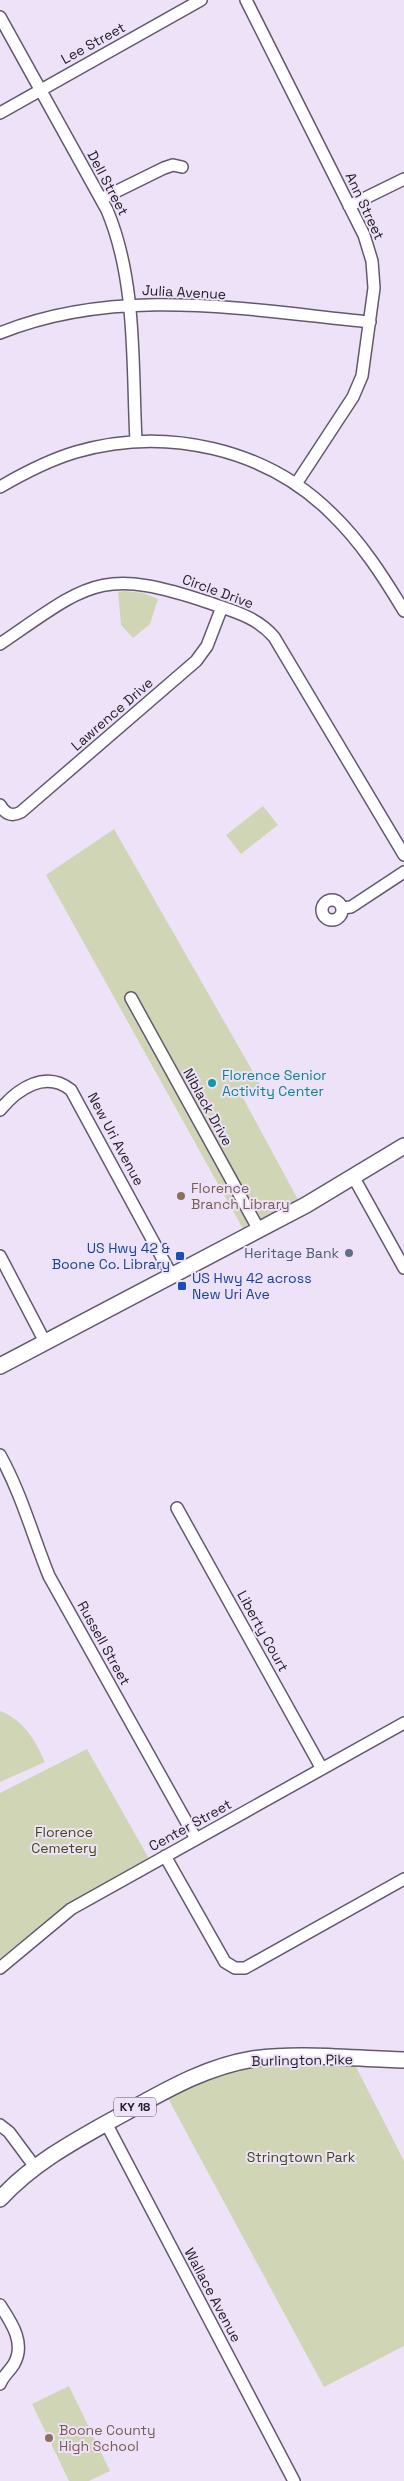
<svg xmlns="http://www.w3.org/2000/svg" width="404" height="2481" viewBox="0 0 404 2481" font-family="'Space Grotesk',sans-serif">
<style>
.green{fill:#d0d6b5}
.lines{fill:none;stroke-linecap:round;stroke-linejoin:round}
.minor-casing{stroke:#63596d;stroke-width:14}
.major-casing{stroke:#63596d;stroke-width:18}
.minor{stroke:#fff;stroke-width:11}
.major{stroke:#fff;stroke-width:15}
.culture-dot{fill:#0f9aa8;stroke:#eee2f9;stroke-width:2}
.education-dot{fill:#8d6e63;stroke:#eee2f9;stroke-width:2}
.service-dot{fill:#5c6f8a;stroke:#eee2f9;stroke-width:2}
.transit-dot{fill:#1a4fb4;stroke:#eee2f9;stroke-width:2}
.labels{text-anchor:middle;stroke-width:4;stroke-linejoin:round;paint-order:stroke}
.shield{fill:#eee2f9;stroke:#5e5764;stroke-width:1}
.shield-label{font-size:12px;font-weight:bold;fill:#201b24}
.street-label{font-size:14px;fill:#201b24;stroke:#eee2f9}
.culture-label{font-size:14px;fill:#0d838f;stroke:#eee2f9;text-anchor:start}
.education-label{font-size:14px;fill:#785e54;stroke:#eee2f9;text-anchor:start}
.transit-label{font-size:14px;fill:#164399;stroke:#eee2f9;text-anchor:end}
.service-label{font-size:14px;fill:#4e5e75;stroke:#eee2f9;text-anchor:end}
.park-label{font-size:14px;fill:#434915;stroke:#eee2f9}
</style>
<rect width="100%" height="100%" fill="#eee2f9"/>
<!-- green -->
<path class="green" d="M125,591L143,593L158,599L150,624L133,638L121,625L118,592Z
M263,806L278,825L241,854L226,835Z
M114,829L260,1084L242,1096L302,1207L247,1236L46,875Z
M0,1711C24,1720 35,1740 45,1762L0,1782Z
M87,1749L152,1864L71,1909L0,1968V1793Z
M352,2059L404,2161V2346L324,2387L164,2091L240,2061Z
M69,2386L110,2471L89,2481H69L32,2404Z"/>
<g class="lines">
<defs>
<path id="minor" d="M246,0L364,235L372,261L374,288L362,376L353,397L296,484
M0,17L107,210C137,281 132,365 136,441
M0,113L201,0
M101,199L164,168L173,165L182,167
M349,206L404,179
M0,333C119,285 247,310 370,322
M0,487C24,473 49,460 76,452C165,426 266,448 332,514C361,542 383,576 404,611
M0,644C88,584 100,566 207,602C232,611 256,616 274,637L404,855
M0,805C5,814 12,817 21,812L196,661L207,646L222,607
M322 910a10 10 0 1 1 20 0a10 10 0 1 1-20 0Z
M342,908L351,907L404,872
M131,998L259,1230
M0,1110C18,1088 46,1070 71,1090L172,1276
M354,1178L404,1268
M0,1256L45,1342
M0,1455C22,1495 32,1534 49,1576L196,1839
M177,1508L322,1769
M165,1856L225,1962L235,1968H245L404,1879
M0,1968L71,1909L404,1723
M106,2123L294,2481
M0,2125L9,2132L35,2167
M0,2305C11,2322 26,2343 14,2364C9,2372 3,2376 0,2384"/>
<path id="major" d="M0,1366L306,1205L404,1146
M0,2199C34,2162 78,2139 121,2115C163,2092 204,2067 253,2059C300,2052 356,2059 404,2060"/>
</defs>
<!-- minor casing -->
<use href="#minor" class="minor-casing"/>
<!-- major casing -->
<use href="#major" class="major-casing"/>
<!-- minor -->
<use href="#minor" class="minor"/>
<!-- major -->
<use href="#major" class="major"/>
</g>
<!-- markers -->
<circle class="culture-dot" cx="212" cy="1083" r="5"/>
<g class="education-dot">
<circle cx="181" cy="1196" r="5"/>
<circle cx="49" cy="2438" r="5"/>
</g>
<circle class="service-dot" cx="349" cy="1253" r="5"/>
<g class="transit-dot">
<rect x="175" y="1251" width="10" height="10" rx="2.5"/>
<rect x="177" y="1281" width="10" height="10" rx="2.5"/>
</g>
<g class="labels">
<!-- shield labels -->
<rect class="shield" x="114" y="2097.5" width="42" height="19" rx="4"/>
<g class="shield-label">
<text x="135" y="2111">KY 18</text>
</g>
<!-- street labels -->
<g class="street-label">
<text transform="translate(93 43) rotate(-29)" y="5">Lee Street</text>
<text transform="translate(108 183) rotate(62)" y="5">Dell Street</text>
<text transform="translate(365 206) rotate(65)" y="5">Ann Street</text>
<text transform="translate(184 292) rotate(3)" y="5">Julia Avenue</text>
<text transform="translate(218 591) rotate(20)" y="5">Circle Drive</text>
<text transform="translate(112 714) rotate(-41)" y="5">Lawrence Drive</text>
<text transform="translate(208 1107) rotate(61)" y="5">Niblack Drive</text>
<text transform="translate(116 1139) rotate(62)" y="5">New Uri Avenue</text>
<text transform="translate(263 1631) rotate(61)" y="5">Liberty Court</text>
<text transform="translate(104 1643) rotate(61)" y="5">Russell Street</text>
<text transform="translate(190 1825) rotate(-29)" y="5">Center Street</text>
<text transform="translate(302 2060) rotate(-1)" y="5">Burlington Pike</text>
<text transform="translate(213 2295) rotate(62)" y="5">Wallace Avenue</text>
</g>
<!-- culture labels -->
<g class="culture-label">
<text x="222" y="1080">Florence Senior<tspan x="222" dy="16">Activity Center</tspan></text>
</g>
<!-- education labels -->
<g class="education-label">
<text x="191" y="1193">Florence<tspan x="191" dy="16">Branch Library</tspan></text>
<text x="59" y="2435">Boone County<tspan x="59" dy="16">High School</tspan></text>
</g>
<!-- transit labels -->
<g class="transit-label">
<text x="170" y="1253">US Hwy 42 &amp;<tspan x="170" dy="16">Boone Co. Library</tspan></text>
<text x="192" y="1283" text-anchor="start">US Hwy 42 across<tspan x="192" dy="16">New Uri Ave</tspan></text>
</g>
<!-- service labels -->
<g class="service-label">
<text x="339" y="1258">Heritage Bank</text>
</g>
<!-- park labels -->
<g class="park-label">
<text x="64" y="1837">Florence<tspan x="64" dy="16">Cemetery</tspan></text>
<text x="301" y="2162">Stringtown Park</text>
</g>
</g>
</svg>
